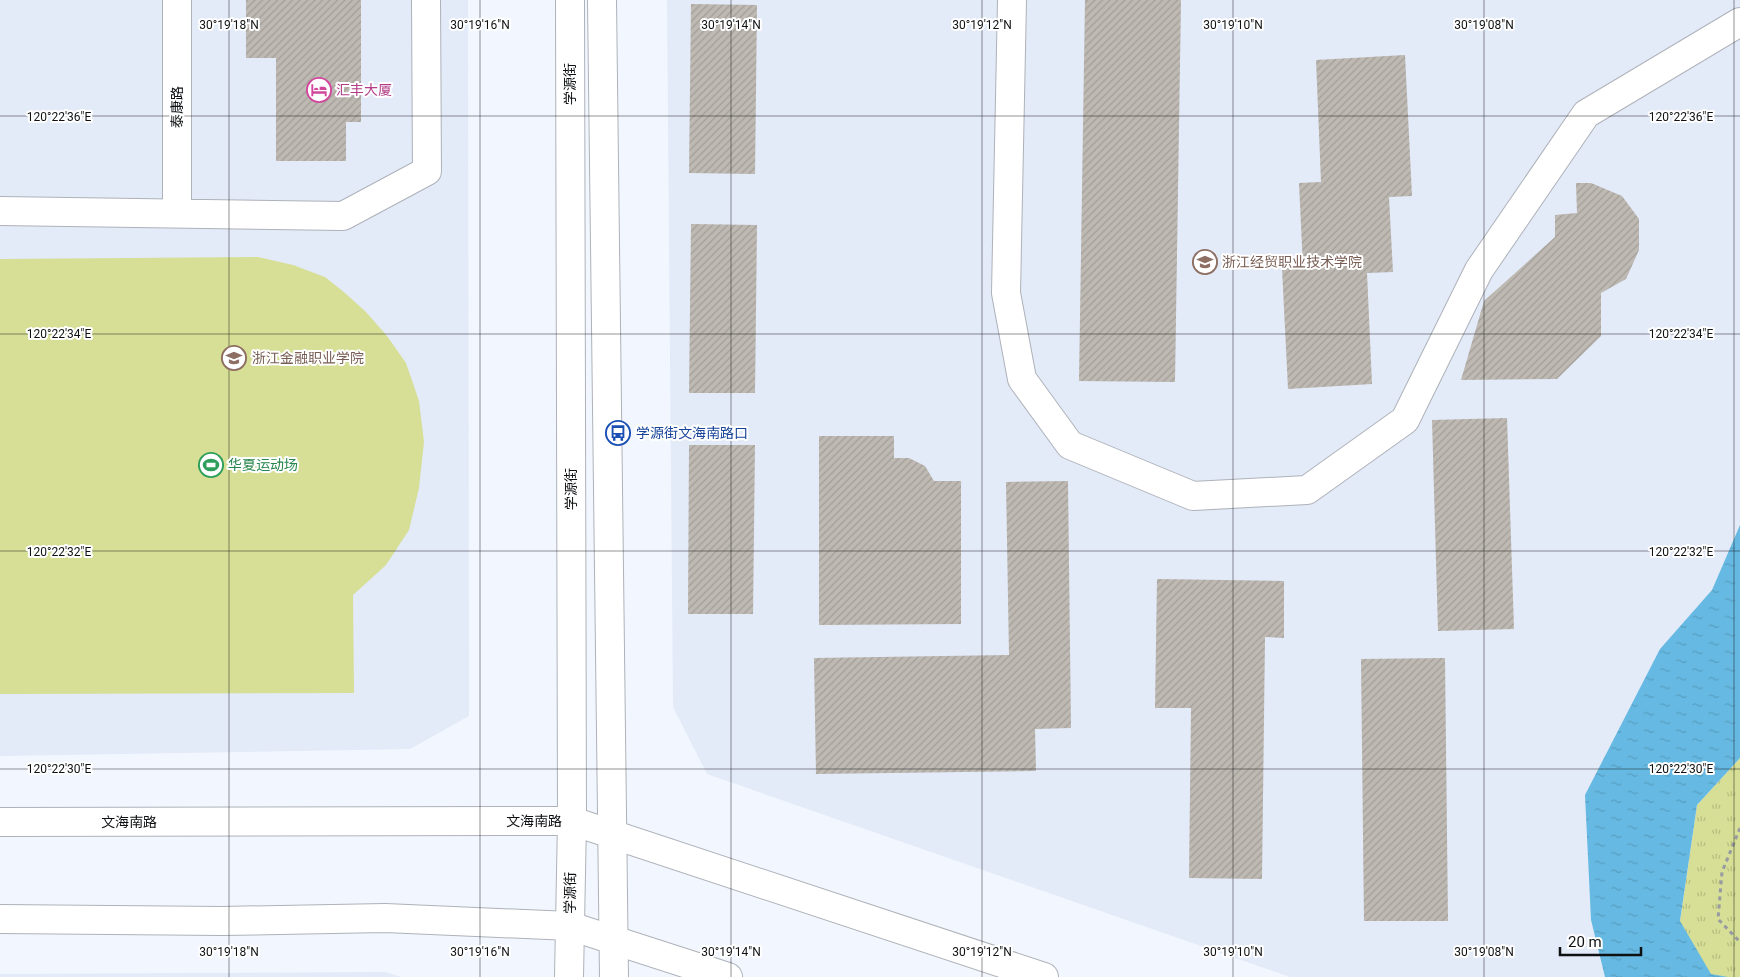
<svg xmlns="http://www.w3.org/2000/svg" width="1740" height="977" viewBox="0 0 1740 977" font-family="Roboto,'Noto Sans SC',sans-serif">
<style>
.built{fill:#e3eaf8}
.park{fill:url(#park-tufts)}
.pitch{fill:#d6df95}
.water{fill:url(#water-ripples)}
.building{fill:url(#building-hatch)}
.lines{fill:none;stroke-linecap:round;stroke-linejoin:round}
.street-casing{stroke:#aeb2b9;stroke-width:30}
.secondary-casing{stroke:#aeb2b9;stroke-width:30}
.primary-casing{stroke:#aeb2b9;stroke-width:30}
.path{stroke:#979aa0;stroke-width:3;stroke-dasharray:4 4;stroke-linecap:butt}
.street{stroke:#fff;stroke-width:28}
.secondary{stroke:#fff;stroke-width:28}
.primary{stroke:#fff;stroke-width:28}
.ticks{fill:none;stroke:#0e1012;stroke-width:1;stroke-opacity:0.45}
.labels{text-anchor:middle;stroke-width:4;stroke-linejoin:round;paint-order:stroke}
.street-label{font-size:14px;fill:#0e1012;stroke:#fff}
.hotel-label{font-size:14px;fill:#b23c85;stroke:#fff;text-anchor:start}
.education-label{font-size:14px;fill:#785e54;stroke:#fff;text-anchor:start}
.transit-label{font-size:14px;fill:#164399;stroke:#fff;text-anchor:start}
.leisure-label{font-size:14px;fill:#27864d;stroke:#fff;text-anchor:start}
.ticks-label{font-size:12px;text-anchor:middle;fill:#0e1012;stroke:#fff;stroke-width:4;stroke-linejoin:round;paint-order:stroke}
</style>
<defs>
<pattern id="park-tufts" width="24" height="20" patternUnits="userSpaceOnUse" patternTransform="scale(1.25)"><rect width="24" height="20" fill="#d6df95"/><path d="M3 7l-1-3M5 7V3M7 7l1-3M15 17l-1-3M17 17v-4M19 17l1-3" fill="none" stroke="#b6be7f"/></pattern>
<pattern id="water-ripples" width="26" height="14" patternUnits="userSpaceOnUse" patternTransform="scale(1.25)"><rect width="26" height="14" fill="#66b9e2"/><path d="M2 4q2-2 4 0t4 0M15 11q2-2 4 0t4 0" fill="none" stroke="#579ec1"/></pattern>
<pattern id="building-hatch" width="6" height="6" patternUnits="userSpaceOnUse" patternTransform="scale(1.25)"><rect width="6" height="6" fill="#beb9b2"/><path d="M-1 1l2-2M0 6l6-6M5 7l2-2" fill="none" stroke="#a29e98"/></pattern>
</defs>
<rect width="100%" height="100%" fill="#f2f6fe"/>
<!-- built -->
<path class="built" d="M0,0H468L469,716L410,749L0,756Z
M667,0H1740V525L1712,590L1660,649L1591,920L1605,977H1290L707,774L673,707Z
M385,972L401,977H0V974Z"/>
<!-- park -->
<path class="park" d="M1740,758V977H1674L1680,921L1697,805Z"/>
<!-- pitch -->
<path class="pitch" d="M258,257L293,265L325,277L345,293L366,312L387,336L406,363L419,401L424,442L419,488L409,530L386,565L353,595L354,693L0,694V259Z"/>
<!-- water -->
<path class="water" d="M1740,525V758L1697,805L1680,921L1711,974L1728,977H1605L1591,920L1585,795L1660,649L1712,590Z"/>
<!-- building -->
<path class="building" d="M246,0H361V122H346V161H276V58H246Z
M1085,0H1181L1175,382L1079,381Z
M691,4L757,5L755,174L689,173Z
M1405,55L1412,196L1389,197L1393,272L1367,273L1372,384L1288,389L1282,268L1303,267L1299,183L1321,182L1316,60Z
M1576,183H1591L1622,196L1639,219V250L1626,279L1601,293V336L1557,379L1461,380L1484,301L1555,237V215L1577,213Z
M691,224L757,225L755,393H689Z
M1507,418L1514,629L1438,631L1432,420Z
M819,436H894V458H909L925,466L934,481H961V624L819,625Z
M689,445H755L753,614H688Z
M1068,481L1071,728L1035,729L1036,771L816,774L814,658L1009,655L1006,482Z
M1157,579L1284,581V638L1265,637L1262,879L1189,878L1191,708H1155Z
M1445,658L1448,921H1364L1361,659Z"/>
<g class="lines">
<defs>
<path id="street" d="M177,0V213
M1012,0L1006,293L1022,379L1070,445L1193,496L1307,490L1405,420L1479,270L1586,114L1740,22
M0,211L343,216L427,171L426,0"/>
<path id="secondary" d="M602,0L614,977
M569,977L572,821L570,0"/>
<path id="primary" d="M0,822L572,821L1044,977
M0,919L222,921L385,918L570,926L728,977"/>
</defs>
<!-- street casing -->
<use href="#street" class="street-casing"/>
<!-- secondary casing -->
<use href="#secondary" class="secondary-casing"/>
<!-- primary casing -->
<use href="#primary" class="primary-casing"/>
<!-- path -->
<path class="path" d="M1740,828L1722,872L1718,919L1740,942"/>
<!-- street -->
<use href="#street" class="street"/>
<!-- secondary -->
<use href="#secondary" class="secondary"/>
<!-- primary -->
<use href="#primary" class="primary"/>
</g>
<!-- ticks -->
<path class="ticks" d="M229,0V977M480,0V977M731,0V977M982,0V977M1233,0V977M1484,0V977M1734,0V977M0,116H1740M0,334H1740M0,551H1740M0,769H1740"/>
<!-- icons -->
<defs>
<symbol id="hotel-ring" viewBox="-11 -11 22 22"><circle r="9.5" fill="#fff" stroke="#d1479c" stroke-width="1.5"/><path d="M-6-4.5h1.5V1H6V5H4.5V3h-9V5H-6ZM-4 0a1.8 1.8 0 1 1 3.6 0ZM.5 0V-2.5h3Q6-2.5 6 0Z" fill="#d1479c"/></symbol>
<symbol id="university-ring" viewBox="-11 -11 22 22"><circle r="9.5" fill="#fff" stroke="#8d6e63" stroke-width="1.5"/><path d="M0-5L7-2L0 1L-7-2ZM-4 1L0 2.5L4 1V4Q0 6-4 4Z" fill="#8d6e63"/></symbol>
<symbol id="bus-ring" viewBox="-11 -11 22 22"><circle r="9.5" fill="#fff" stroke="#1a4fb4" stroke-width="1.5"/><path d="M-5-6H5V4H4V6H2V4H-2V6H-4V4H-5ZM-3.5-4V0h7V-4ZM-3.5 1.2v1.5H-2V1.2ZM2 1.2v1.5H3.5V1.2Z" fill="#1a4fb4"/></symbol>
<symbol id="stadium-ring" viewBox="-11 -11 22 22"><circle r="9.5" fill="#fff" stroke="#2e9e5b" stroke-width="1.5"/><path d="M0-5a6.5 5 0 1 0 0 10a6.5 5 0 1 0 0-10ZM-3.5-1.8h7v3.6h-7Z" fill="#2e9e5b"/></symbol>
</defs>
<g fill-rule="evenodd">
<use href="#hotel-ring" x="305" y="76" width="28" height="28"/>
<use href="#university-ring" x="1191" y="248" width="28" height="28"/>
<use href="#university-ring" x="220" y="344" width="28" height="28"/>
<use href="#bus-ring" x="604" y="419" width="28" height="28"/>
<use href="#stadium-ring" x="197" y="451" width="28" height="28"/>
</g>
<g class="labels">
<!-- street labels -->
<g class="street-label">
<text transform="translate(570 84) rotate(-90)" y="5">学源街</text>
<text transform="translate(177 107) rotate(-90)" y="5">泰康路</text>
<text transform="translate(571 489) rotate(-90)" y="5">学源街</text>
<text x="534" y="826">文海南路</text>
<text x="129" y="827">文海南路</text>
<text transform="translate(570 893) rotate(-89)" y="5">学源街</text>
</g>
<!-- hotel labels -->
<g class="hotel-label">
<text x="336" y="95">汇丰大厦</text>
</g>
<!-- education labels -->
<g class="education-label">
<text x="1222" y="267">浙江经贸职业技术学院</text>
<text x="252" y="363">浙江金融职业学院</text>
</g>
<!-- transit labels -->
<g class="transit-label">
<text x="636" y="438">学源街文海南路口</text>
</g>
<!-- leisure labels -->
<g class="leisure-label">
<text x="228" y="470">华夏运动场</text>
</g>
</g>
<g class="ticks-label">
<text x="229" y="29">30°19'18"N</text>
<text x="480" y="29">30°19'16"N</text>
<text x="731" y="29">30°19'14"N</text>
<text x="982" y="29">30°19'12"N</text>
<text x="1233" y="29">30°19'10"N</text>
<text x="1484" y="29">30°19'08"N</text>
<text x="1681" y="121">120°22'36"E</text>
<text x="59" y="121">120°22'36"E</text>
<text x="1681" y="338">120°22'34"E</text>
<text x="59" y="338">120°22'34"E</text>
<text x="1681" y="556">120°22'32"E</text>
<text x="59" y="556">120°22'32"E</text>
<text x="1681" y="773">120°22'30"E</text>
<text x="59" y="773">120°22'30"E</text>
<text x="229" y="956">30°19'18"N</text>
<text x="480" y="956">30°19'16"N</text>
<text x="731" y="956">30°19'14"N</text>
<text x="982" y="956">30°19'12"N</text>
<text x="1233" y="956">30°19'10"N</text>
<text x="1484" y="956">30°19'08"N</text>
</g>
<!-- scale -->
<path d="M1560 947v8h81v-8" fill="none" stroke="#0e1012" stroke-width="2.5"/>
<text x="1568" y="947" font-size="15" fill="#0e1012" stroke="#ffffff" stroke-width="4" paint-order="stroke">20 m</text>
</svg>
